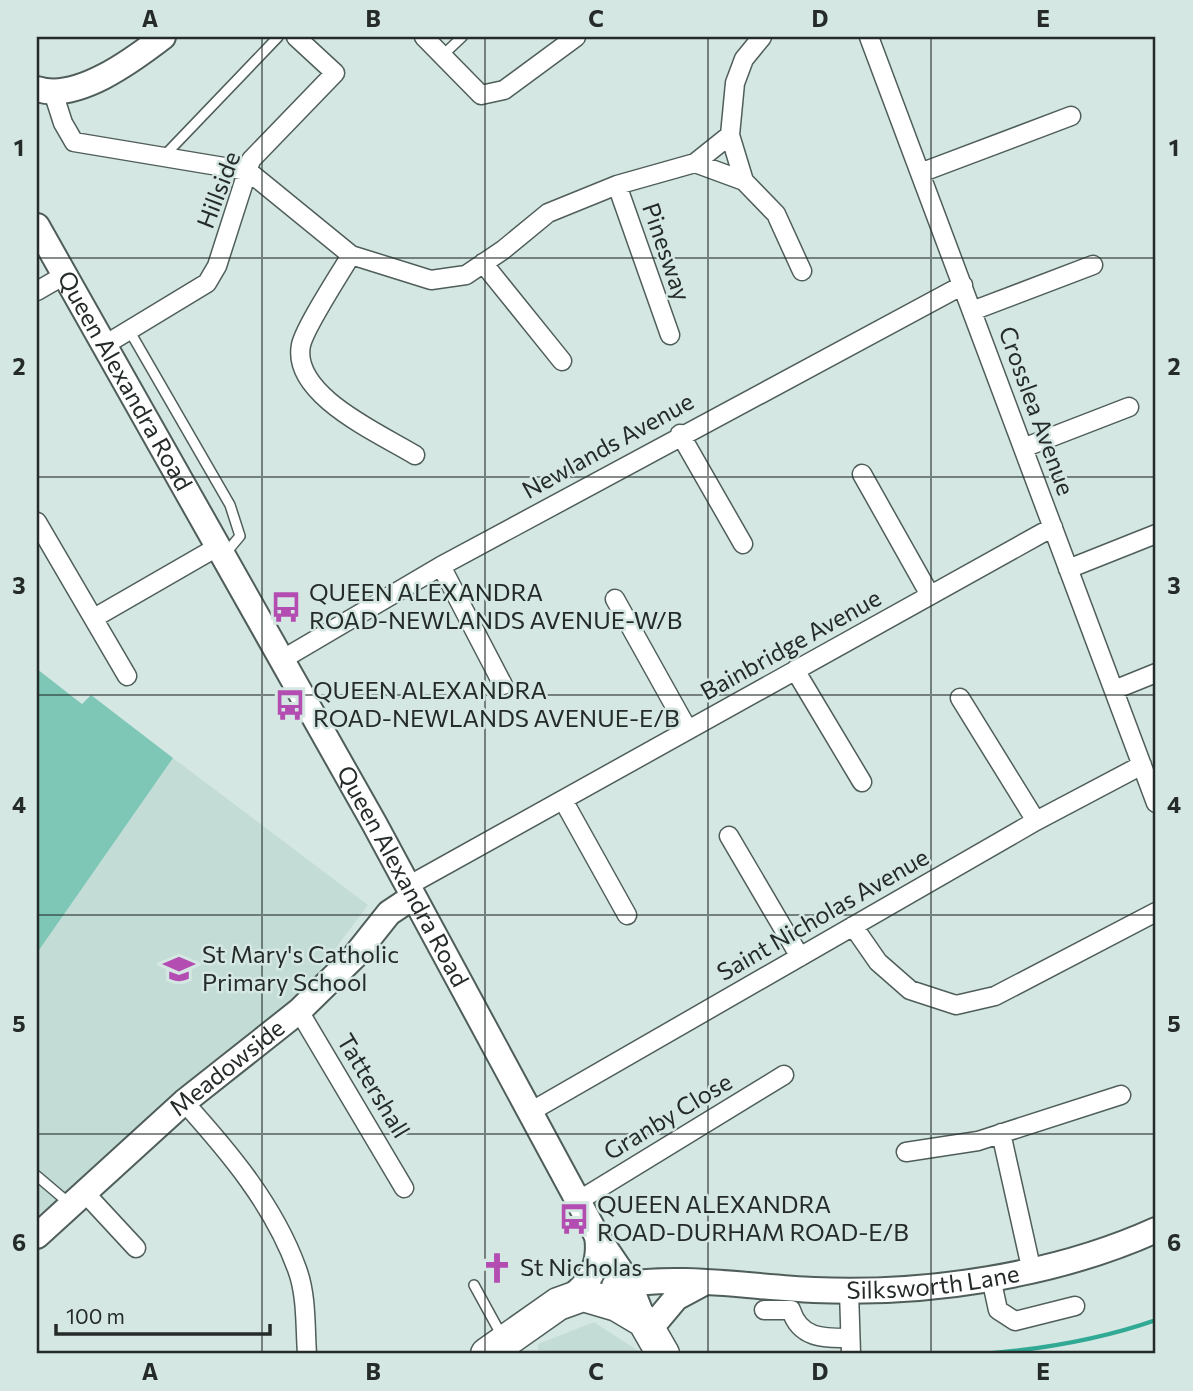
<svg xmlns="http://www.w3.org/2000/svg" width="1193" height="1391" viewBox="0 0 1193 1391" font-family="Commissioner,sans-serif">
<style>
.built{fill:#c3ddd6}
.green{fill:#7ec7b7}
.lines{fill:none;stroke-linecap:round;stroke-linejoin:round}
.stream{stroke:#31aa95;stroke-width:4.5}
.lane-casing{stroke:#4f5e5a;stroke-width:12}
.street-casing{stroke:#4f5e5a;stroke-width:21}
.secondary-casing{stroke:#4f5e5a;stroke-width:28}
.highway-casing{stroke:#4f5e5a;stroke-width:35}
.lane{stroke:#fff;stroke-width:9}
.street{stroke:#fff;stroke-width:18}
.secondary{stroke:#fff;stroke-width:24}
.highway{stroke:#fff;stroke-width:32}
.grid{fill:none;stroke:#242b29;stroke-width:2;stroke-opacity:0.55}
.labels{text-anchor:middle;stroke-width:5;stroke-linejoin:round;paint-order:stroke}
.street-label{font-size:24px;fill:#242b29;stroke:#d5e7e2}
.poi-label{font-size:24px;fill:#242b29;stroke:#d5e7e2;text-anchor:start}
.neatline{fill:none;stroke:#242b29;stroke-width:2.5}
.grid-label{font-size:23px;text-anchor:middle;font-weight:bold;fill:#242b29}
</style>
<rect width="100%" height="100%" fill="#d5e7e2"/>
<!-- built -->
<path class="built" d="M173,758L368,905L309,984L100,1166L37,1216V953Z
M594,1322L643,1354H573L538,1350V1344Z"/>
<!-- green -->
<path class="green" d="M37,669L82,704L91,695L173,758L37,953Z"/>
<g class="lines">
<!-- stream -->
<path class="stream" d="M984,1354C1044,1349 1099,1340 1156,1320"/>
<defs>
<path id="lane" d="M443,55L462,37
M164,156L278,37
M129,330L230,505L240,536L225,554
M37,1176L70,1204
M474,1285L502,1336"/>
<path id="street" d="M424,37L481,95L504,90L576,37
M762,37L744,59L735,83L730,135L744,181L776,214L802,271
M869,37L1156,803
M53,92L63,123L74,142L248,171L351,255L431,280L466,275L503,250L548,213L617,185L695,163L744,181
M695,163L730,135
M920,173L1071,116
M617,185L670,335
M351,255C340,274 305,327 301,345C291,395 379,433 415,455
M483,263L562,361
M37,291L63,276
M972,311L1093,265
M103,346L207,283L217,266L251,160L335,73L296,37
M680,434L743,544
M1023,448L1129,407
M862,474L930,595
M37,522L127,676
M441,566L503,685
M1068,569L1156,534
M615,599L688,730
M94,618L219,546
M283,659L441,566L963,285
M795,670L862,782
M1114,690L1156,673
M960,698L1036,821
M563,800L627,915
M729,836L800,957
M406,887L1053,527
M853,926L878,962L910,990L956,1005L995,996L1156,912
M299,1011L404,1188
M184,1102C229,1152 274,1205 297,1269C307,1296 305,1327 307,1354
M530,1112L1036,821L1142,765
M1001,1133L1032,1272
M906,1152L978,1141L1121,1095
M85,1193L136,1248
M578,1201L784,1075
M991,1278L998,1310L1015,1321L1075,1306
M849,1291L851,1354
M764,1310H791C800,1339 824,1338 850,1338"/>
<g id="secondary">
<path d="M37,89C77,102 133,60 163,37"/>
<path id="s1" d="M37,226L374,823L597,1236L629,1283L644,1321"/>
<path id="s2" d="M37,1236L184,1102L299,1011L354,957L389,913L413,897"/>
<path id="s3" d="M614,1286C680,1274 747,1287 814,1290C926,1295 1054,1276 1156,1230"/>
<path d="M571,1297C592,1281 601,1262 597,1236"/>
<path d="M650,1329L676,1298L704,1283"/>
</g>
<path id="highway" d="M487,1354L558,1304L583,1295L617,1305L644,1321L663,1354"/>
</defs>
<!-- lane casing -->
<use href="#lane" class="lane-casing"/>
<!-- street casing -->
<use href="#street" class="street-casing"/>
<!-- secondary casing -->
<use href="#secondary" class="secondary-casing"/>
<!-- highway casing -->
<use href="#highway" class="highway-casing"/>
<!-- lane -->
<use href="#lane" class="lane"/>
<!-- street -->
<use href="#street" class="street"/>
<!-- secondary -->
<use href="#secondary" class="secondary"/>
<!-- highway -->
<use href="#highway" class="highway"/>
</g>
<!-- grid -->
<path class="grid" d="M262,37V1354M485,37V1354M708,37V1354M931,37V1354M37,258H1156M37,477H1156M37,695H1156M37,915H1156M37,1134H1156"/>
<!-- icons -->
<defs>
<symbol id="bus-bare" viewBox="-9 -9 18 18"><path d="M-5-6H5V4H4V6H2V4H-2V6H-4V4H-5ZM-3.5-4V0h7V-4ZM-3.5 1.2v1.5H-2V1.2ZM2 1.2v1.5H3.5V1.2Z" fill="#b44db1" stroke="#d5e7e2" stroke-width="2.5" paint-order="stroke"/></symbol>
<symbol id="school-bare" viewBox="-9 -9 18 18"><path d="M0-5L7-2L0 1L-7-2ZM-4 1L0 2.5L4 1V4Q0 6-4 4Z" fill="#b44db1" stroke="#d5e7e2" stroke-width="2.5" paint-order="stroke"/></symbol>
<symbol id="church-bare" viewBox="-9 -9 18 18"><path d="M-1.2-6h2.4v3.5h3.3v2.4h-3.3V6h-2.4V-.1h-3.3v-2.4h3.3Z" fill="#b44db1" stroke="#d5e7e2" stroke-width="2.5" paint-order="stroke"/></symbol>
</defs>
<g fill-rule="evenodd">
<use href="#bus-bare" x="264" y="585" width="44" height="44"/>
<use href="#bus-bare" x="268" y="683" width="44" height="44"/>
<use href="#school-bare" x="157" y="947" width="44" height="44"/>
<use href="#bus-bare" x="552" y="1197" width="44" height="44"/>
<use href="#church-bare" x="475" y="1246" width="44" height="44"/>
</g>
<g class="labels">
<!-- street labels -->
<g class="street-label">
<text transform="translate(219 190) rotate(-69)" y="8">Hillside</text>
<text transform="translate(666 252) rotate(71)" y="8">Pinesway</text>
<text dy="8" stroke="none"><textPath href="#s1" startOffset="178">Queen Alexandra Road</textPath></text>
<text transform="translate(1036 411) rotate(70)" y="8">Crosslea Avenue</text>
<text transform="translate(608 446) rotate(-29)" y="8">Newlands Avenue</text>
<text transform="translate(791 645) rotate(-29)" y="8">Bainbridge Avenue</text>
<text dy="8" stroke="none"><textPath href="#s1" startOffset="746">Queen Alexandra Road</textPath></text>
<text transform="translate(823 915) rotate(-30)" y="8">Saint Nicholas Avenue</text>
<text dy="8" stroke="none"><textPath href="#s2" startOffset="254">Meadowside</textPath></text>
<text transform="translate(373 1086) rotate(59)" y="8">Tattershall</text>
<text transform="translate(668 1117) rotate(-31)" y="8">Granby Close</text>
<text dy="8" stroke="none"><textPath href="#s3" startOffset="320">Silksworth Lane</textPath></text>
</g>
<!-- poi labels -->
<g class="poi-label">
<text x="309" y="601">QUEEN ALEXANDRA<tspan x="309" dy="28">ROAD-NEWLANDS AVENUE-W/B</tspan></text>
<text x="313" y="699">QUEEN ALEXANDRA<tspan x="313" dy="28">ROAD-NEWLANDS AVENUE-E/B</tspan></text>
<text x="202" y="963">St Mary's Catholic<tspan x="202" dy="28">Primary School</tspan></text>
<text x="597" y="1213">QUEEN ALEXANDRA<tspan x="597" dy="28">ROAD-DURHAM ROAD-E/B</tspan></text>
<text x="520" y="1276">St Nicholas</text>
</g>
</g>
<!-- border -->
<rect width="1193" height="1391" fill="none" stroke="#d5e7e2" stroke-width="77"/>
<!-- scale -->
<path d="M56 1324v10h214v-10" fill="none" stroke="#242b29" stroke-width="3.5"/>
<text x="66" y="1324" font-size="21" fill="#242b29" stroke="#d5e7e2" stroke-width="5" paint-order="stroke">100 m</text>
<rect x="38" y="38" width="1116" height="1314" class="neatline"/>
<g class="grid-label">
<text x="150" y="27">A</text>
<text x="373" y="27">B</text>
<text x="596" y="27">C</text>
<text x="820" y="27">D</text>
<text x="1043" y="27">E</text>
<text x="19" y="156">1</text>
<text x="1174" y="156">1</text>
<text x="19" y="375">2</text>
<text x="1174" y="375">2</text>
<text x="19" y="594">3</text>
<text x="1174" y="594">3</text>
<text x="19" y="813">4</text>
<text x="1174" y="813">4</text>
<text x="19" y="1032">5</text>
<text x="1174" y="1032">5</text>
<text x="19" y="1251">6</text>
<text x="1174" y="1251">6</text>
<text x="150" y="1380">A</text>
<text x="373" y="1380">B</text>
<text x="596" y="1380">C</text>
<text x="820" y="1380">D</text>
<text x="1043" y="1380">E</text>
</g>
</svg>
